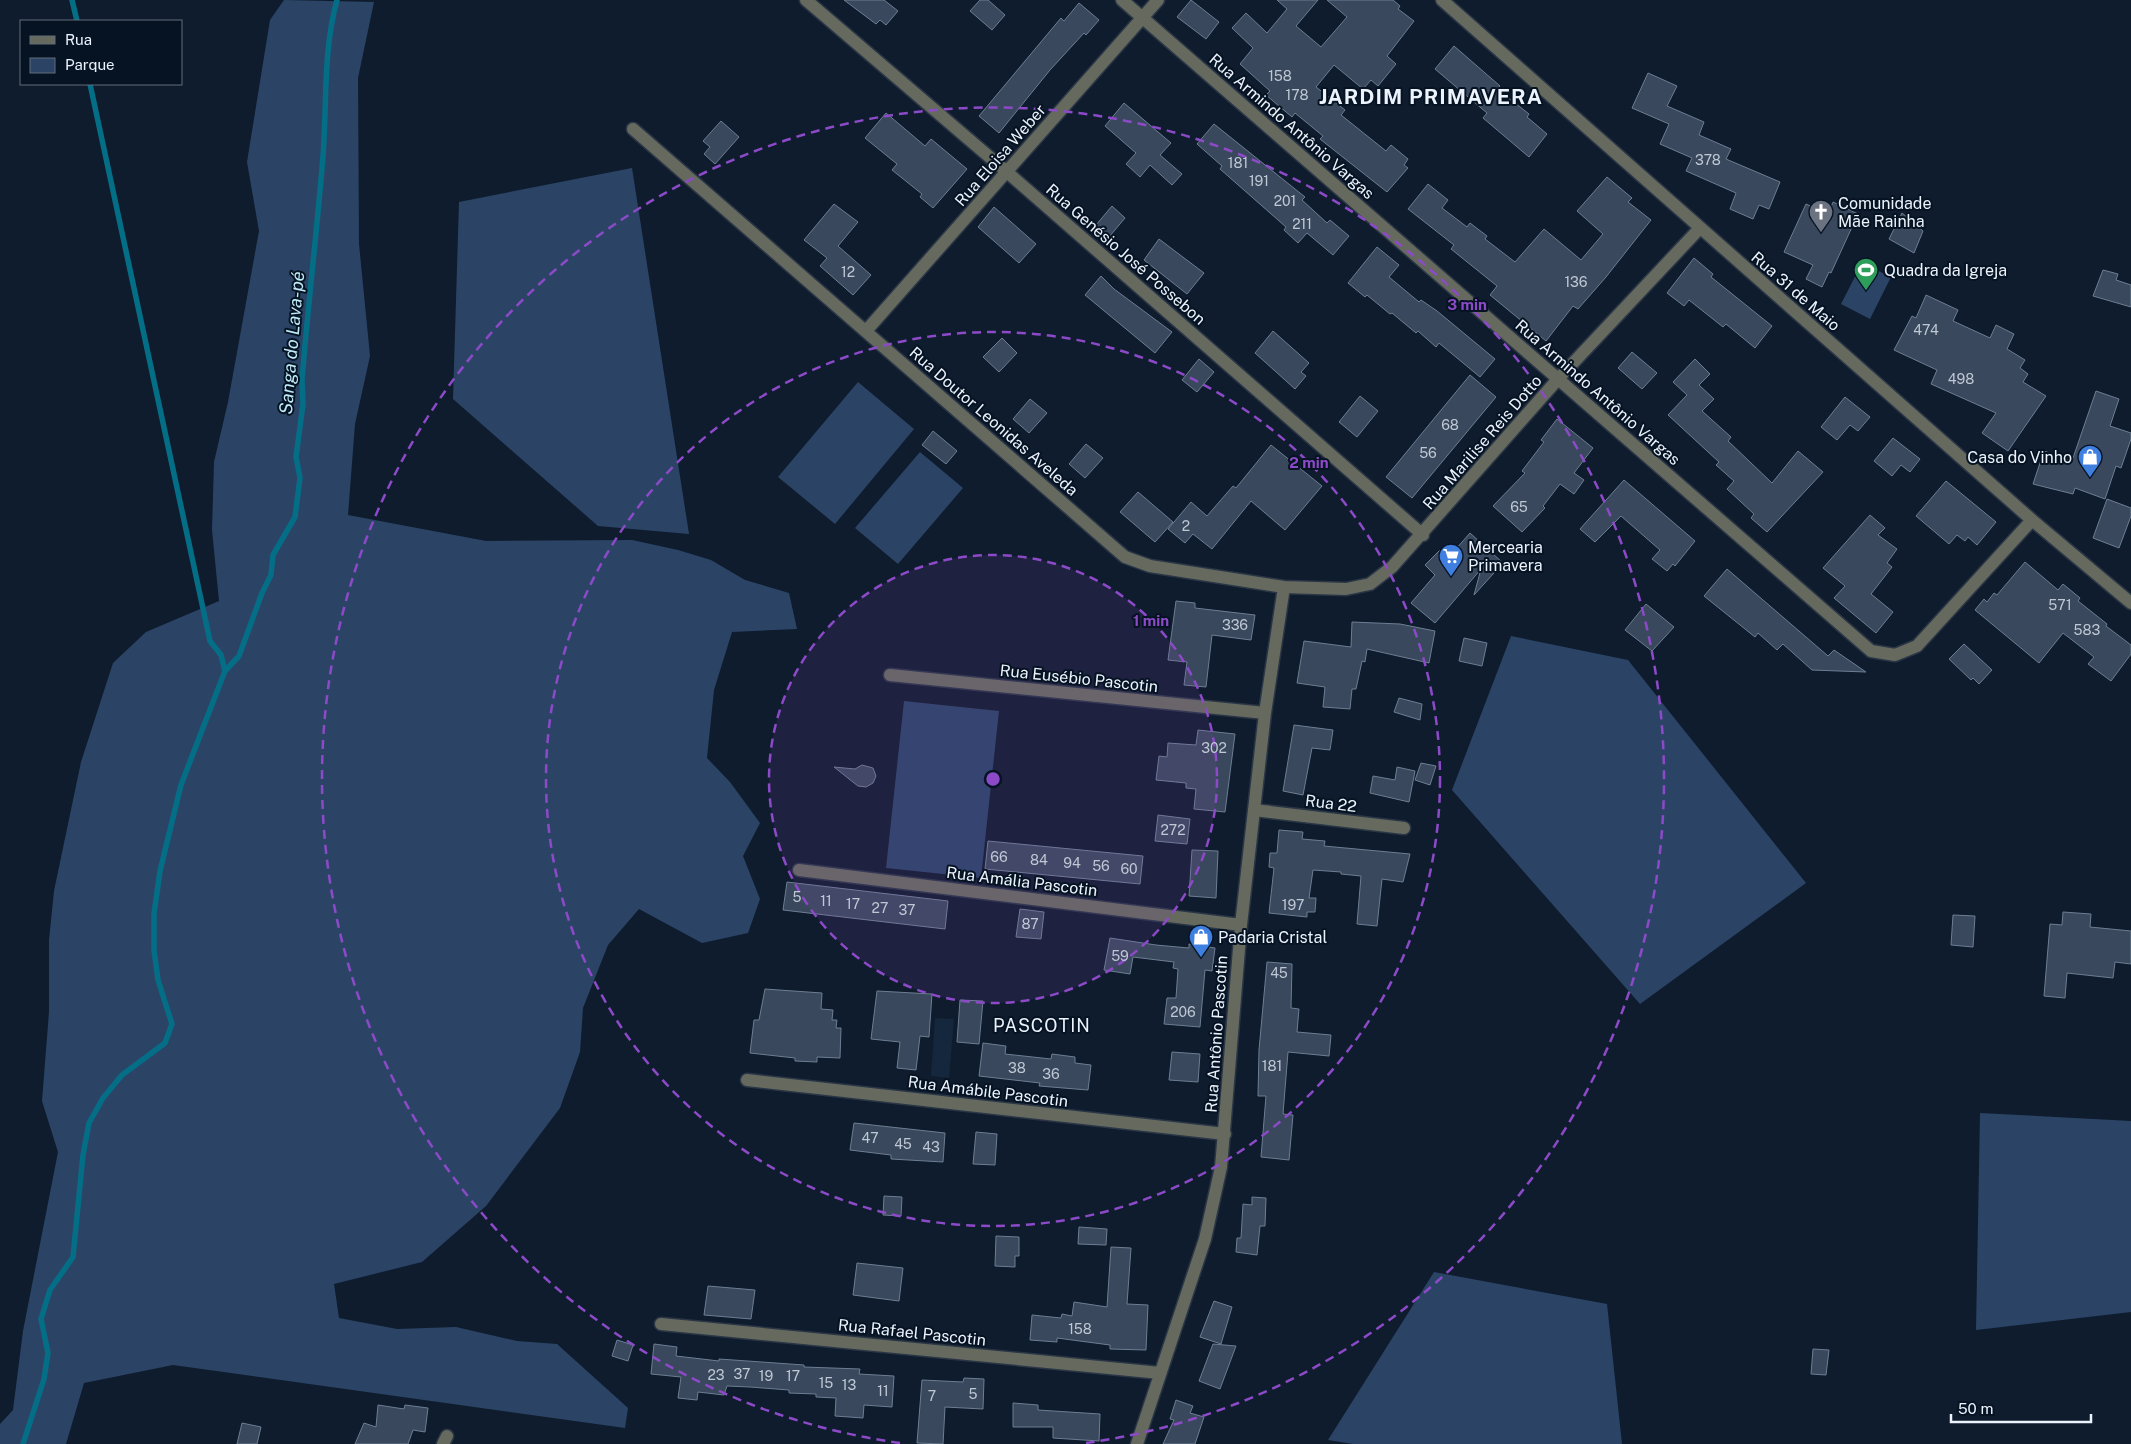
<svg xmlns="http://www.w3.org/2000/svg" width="2131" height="1444" viewBox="0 0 2131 1444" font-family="'Public Sans',sans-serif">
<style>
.built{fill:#15273d}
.green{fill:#2b4466}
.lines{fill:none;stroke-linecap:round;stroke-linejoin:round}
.stream{stroke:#056e87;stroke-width:5.5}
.building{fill:#39485c;stroke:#6d7e94}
.minor-casing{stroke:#2a3646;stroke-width:15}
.minor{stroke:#65695e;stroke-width:12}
.ring{fill:none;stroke:#8c4ac8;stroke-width:2.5;stroke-dasharray:9 6}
.labels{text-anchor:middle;stroke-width:4;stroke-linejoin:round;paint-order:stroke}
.number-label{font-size:14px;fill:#bfc8d5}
.street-label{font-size:16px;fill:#ecf3fd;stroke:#061323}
.poi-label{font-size:16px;fill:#ecf3fd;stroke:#061323;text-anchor:start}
.water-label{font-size:18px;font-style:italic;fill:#bfeaf8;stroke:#061323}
.neighbourhood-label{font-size:18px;letter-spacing:1px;fill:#ecf3fd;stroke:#061323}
.district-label{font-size:21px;font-weight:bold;letter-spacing:1px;fill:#ecf3fd;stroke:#061323}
.centre{fill:#8c4ac8;stroke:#061323;stroke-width:2.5}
.ring-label{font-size:15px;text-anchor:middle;font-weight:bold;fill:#8c4ac8;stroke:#061323;stroke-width:4;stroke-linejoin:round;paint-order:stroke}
</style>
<rect width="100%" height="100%" fill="#0f1c2d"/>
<!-- built -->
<path class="built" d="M935,1018L954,1019L949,1078L931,1076Z"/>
<!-- green -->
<path class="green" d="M284,0L374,2L358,78L359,244L370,356L355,424L348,515L486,541L632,540L678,550L711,560L745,580L789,593L797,629L732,632L714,690L707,758L730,782L760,823L743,856L760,899L748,933L702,943L639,909L608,945L583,1008L580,1052L560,1108L486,1206L422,1262L334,1284L339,1318L397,1329L456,1327L517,1341L557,1344L628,1408L625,1428L173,1365L84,1383L66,1444H0V1424L13,1410L23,1331L58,1152L42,1101L49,1012V940L54,891L81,762L113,663L146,632L219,601L212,530L214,462L228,402L259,231L247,162L270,20Z
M632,168L689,534L598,526L453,399L459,202Z
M1862,263L1891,277L1870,319L1841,304Z
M858,382L914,429L835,524L778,477Z
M920,452L963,488L898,564L855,528Z
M1511,636L1628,660L1806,883L1640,1004L1452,790Z
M904,701L999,711L981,878L886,868Z
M1980,1113L2131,1121V1312L1976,1330Z
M1434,1272L1607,1304L1622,1444H1353L1328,1440Z"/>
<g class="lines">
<!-- stream -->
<path class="stream" d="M72,0L77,21
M90,84L210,641L221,655L225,671
M23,1444L44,1379L48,1353L41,1319L50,1290L73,1257L83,1155L89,1123L103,1098L122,1075L165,1043L172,1024L158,980L154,950V914L160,871L181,785L206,720L225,671L239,656L262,593L271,575L273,555L295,517L300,478L296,457L303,404L302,380C308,305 317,231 323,156C327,104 323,50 337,0"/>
</g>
<!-- building -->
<path class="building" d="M844,0H884L898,11L886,25L880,20L876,24Z
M980,0H988L1005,15L992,30L970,11Z
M1191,0L1219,22L1206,39L1177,17Z
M1277,0H1318L1296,26L1321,47L1347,17L1327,0H1393L1400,6L1398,9L1414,21L1387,56L1396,64L1378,86L1371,80L1363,89L1334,65L1316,87L1345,110L1341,115L1386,151L1391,145L1408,159L1404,165L1408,168L1387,192L1320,139L1323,136L1295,113L1292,117L1266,95L1270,91L1240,64L1253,48L1232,28L1246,13L1267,33L1287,9Z
M1079,3L1099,20L1086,35L1084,33L1050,70L999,133L979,116L1061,18L1064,21Z
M1454,46L1500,86L1497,89L1529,114L1527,117L1547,134L1529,157L1483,118L1487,113L1435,69Z
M1648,73L1677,86L1667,106L1704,122L1699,135L1731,149L1726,159L1780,182L1769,209L1759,205L1753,219L1730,209L1736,193L1686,171L1692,158L1660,144L1669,124L1632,108Z
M1124,103L1171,143L1160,155L1182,174L1172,185L1150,165L1140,177L1126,164L1136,153L1105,126Z
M886,113L925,146L931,139L967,169L933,208L920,197L922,194L892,170L897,164L865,138Z
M721,121L739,137L715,164L704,154L710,147L703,141Z
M1214,124L1305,197L1302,200L1327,223L1330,220L1349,236L1333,255L1307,233L1298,243L1284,230L1286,227L1220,169L1222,166L1197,144Z
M1607,177L1632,198L1628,202L1651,220L1606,277L1578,309L1573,306L1546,341L1490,295L1497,286L1451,249L1454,245L1408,209L1428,184L1448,200L1442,208L1467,227L1470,223L1487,236L1485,239L1515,262L1544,229L1581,260L1603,234L1577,211Z
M1833,202L1858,214L1831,273L1829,272L1822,287L1806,279L1813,265L1784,252L1806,204L1828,214Z
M834,204L858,222L838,246L871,275L853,295L820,266L827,258L804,240Z
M1112,206L1125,218L1109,237L1096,225Z
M994,207L1036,244L1019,263L978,227Z
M1902,213L1923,231L1914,253L1889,239Z
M1159,239L1204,273L1187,294L1144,260Z
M1377,247L1399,265L1389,277L1419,302L1421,300L1437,311L1495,359L1480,377L1439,343L1436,347L1418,331L1416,333L1392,313L1390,314L1367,295L1365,297L1348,283Z
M1694,258L1713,274L1711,277L1772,326L1755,348L1726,324L1723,327L1689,300L1684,306L1667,293Z
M2103,270L2118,274L2116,280L2131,285V307L2093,296Z
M1101,276L1114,289L1172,332L1155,353L1085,295Z
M1926,295L1958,310L1953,321L1990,338L1996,325L2014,334L2007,349L2025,360L2020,368L2028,374L2023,382L2046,396L2008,451L1982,433L1996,413L1931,384L1937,370L1894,350L1912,316L1916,318Z
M1273,331L1309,363L1301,372L1306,376L1295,389L1255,353Z
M1002,338L1017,353L999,372L983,357Z
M1632,352L1657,373L1642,389L1618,368Z
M1199,359L1214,372L1197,392L1182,380Z
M1695,359L1710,374L1699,385L1714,399L1702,411L1731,437L1728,441L1772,483L1798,451L1823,472L1767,532L1751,518L1754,514L1727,489L1734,481L1716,465L1719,462L1668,415L1687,395L1673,382Z
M1470,375L1496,397L1412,498L1386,477Z
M2096,391L2119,399L2110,426L2131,433V439L2121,468L2116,466L2105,499L2075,488L2073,494L2033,484L2044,451L2072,461Z
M1360,396L1378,411L1357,437L1339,422Z
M1845,397L1870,417L1858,431L1850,425L1837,440L1821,427Z
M1030,399L1047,413L1029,433L1013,419Z
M1557,419L1593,448L1574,473L1584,480L1574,494L1560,484L1543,506L1545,508L1522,532L1493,506L1525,473L1522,471L1544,442L1541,440Z
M933,431L957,451L946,464L922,445Z
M1893,438L1920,459L1910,472L1901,465L1892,476L1874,461Z
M1086,444L1103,458L1085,478L1069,464Z
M1271,445L1322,486L1285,530L1251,501L1212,549L1193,534L1185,543L1168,529L1191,502L1207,516L1233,486L1236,488Z
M1624,480L1695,541L1675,566L1673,564L1667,571L1652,559L1660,550L1621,516L1595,542L1580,529Z
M1946,481L1996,522L1977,545L1968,537L1965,541L1957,535L1949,544L1916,516Z
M1138,492L1173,522L1155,542L1120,512Z
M2107,499L2131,508V516L2119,548L2093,538Z
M1870,515L1885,528L1878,535L1897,549L1887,563L1892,567L1871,594L1893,612L1876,633L1834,598L1845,586L1823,568Z
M1470,533L1503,563L1474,595L1481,569L1435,623L1411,603L1435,575L1425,565L1440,550L1448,558Z
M2025,562L2058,590L2063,584L2080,598L2078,601L2107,624L2106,626L2131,645V654L2111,681L2088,664L2094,657L2063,633L2039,663L1975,610L1984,599L1987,602L1994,593L1997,595Z
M1727,569L1828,656L1834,650L1866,672L1812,670L1783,644L1777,650L1758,633L1755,637L1704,596Z
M1176,601L1195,603V608L1255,615L1251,640L1212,635L1206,687L1184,685L1187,662L1168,660Z
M1646,604L1674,627L1652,651L1625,630Z
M1352,622L1400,624L1435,631L1429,663L1367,649L1365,662L1362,661L1356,689H1352L1350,709L1323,707L1325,687L1297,683L1304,641L1351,647Z
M1464,638L1487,643L1482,666L1459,661Z
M1964,644L1992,670L1979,684L1973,678L1971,680L1949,659Z
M1399,698L1422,704L1420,720L1394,712Z
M1294,725L1333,730L1330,750L1312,748L1303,795L1283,791Z
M1198,730L1235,734L1225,812L1194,809L1196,789L1186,788V783L1156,780L1159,756L1167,757L1168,743L1196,745Z
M1421,763L1436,766L1430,785L1415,780Z
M862,765L873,768L876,776L873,783L866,787L858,786L834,767L855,769Z
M1397,767L1415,771L1409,802L1370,793L1373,776L1395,780Z
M1158,815L1190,819L1187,844L1155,841Z
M1279,830L1303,832L1302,839L1325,841L1324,846L1410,854L1403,882L1382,879L1377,926L1357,924L1361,876L1341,874V872L1313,870L1309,898H1316L1315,912H1307V917L1269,913L1274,868L1269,867L1270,853H1277Z
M988,841L1143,856L1140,884L985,869Z
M1192,850L1218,851L1216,898L1189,896Z
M787,882L948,901L945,929L783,910Z
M1020,909L1044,912L1041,939L1016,937Z
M2063,912L2091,914L2090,927L2131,931V964L2115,962L2113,978L2067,973L2065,998L2044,996L2050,924L2062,925Z
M1953,915L1975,916L1973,947L1951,945Z
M1110,938L1156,945L1189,948V944L1215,948L1212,971L1205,970L1200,1027L1164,1024L1167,998H1176L1178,969L1173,968L1174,962L1133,957L1130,974L1104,970Z
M1267,962L1292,964L1291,1008L1299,1009L1297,1032L1331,1035L1329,1056L1288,1052L1283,1114L1293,1115L1289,1160L1261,1157L1266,1096H1258L1259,1050Z
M765,989L822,993L821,1009L833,1010L832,1020H837L836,1028H841L840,1058L817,1057V1062L795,1061V1058L750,1053L754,1020H759Z
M877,991L932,994L929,1037L920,1036L916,1070L897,1068L900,1042L871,1039Z
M960,1000L983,1001L979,1044L957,1042Z
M983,1043L1006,1046L1005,1054L1051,1059L1052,1054L1075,1057V1063L1091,1065L1088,1090L1039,1086L1040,1083L979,1076Z
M1172,1052L1200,1054L1198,1082L1169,1080Z
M854,1123L945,1133L943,1162L891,1159V1155L850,1150Z
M976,1132L997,1134L995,1165L973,1164Z
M884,1196L902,1197L901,1216L883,1215Z
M1252,1197L1266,1198L1265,1226H1260L1257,1255L1236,1252L1237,1238H1241L1243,1204L1252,1205Z
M1079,1227L1107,1229L1106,1245L1078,1244Z
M996,1236L1019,1237V1256H1015V1267L995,1266Z
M1111,1247L1131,1248L1127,1304L1148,1305L1146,1350L1110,1349V1345L1057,1338V1342L1030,1340L1032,1315L1061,1318L1062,1314L1072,1316L1074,1302L1107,1307Z
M857,1263L903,1268L899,1301L853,1295Z
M708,1286L755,1290L751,1319L704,1315Z
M1214,1301L1232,1307L1221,1344L1200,1337Z
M617,1340L633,1345L628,1361L612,1356Z
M654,1344L677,1347L676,1356L719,1361V1359L804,1365V1367L860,1369L859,1374L894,1376L892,1407L864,1405L863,1418L835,1416L836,1398L816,1397V1394L789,1393V1390L750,1387L727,1386L724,1395L698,1392L697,1400L678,1398L681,1377L651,1374Z
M1213,1344L1236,1346L1220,1389L1199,1381Z
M1813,1349L1829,1350L1826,1375L1811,1374Z
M964,1378L984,1379L983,1409L945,1407L943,1444L917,1443L922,1380L963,1382Z
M1176,1400L1193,1406L1190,1413L1204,1417L1195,1444H1163L1174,1420L1170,1419Z
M1013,1403L1038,1405V1410L1100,1414L1099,1441L1053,1438V1427H1013Z
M378,1405L404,1409L405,1405L428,1408L425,1432L413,1430L408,1444H355L364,1423L376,1427Z
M242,1423L261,1427L257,1444H237Z"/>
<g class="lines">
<defs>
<path id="minor" d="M806,0L1007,172L1423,535
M1122,0L1871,651L1895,655L1917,646L2032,520
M1442,0L2032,520L2131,603
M633,129L1125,557L1150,566L1284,587L1346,589L1370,584L1392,567L1558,379L1700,228
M866,331L1158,0
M890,675L1265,713
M1254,810L1404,828
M799,870L1241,925
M747,1080L1225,1134
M661,1324L1160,1373
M443,1444L447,1436
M1137,1444L1205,1239L1221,1167L1241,925L1265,713L1284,587"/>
</defs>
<!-- minor casing -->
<use href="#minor" class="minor-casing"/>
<!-- minor -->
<use href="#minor" class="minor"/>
</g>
<!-- distance rings -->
<circle cx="993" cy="779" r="224" fill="#8c4ac8" fill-opacity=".12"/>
<g class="ring">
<circle cx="993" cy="779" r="224"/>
<circle cx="993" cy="779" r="447"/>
<path d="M900 1443A671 671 0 1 1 1086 1443"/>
</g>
<!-- icons -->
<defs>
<symbol id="church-pin" viewBox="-11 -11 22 30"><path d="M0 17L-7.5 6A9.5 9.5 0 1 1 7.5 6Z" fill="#6b7280" stroke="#061323"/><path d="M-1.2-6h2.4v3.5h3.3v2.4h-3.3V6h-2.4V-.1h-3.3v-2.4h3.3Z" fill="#fff"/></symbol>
<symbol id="stadium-pin" viewBox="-11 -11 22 30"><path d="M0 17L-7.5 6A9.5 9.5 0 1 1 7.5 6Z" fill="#2e9e5b" stroke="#061323"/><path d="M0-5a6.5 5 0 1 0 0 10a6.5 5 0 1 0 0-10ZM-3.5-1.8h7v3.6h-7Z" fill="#fff"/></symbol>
<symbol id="shop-pin" viewBox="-11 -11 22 30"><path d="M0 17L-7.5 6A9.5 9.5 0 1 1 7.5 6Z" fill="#3f7fe0" stroke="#061323"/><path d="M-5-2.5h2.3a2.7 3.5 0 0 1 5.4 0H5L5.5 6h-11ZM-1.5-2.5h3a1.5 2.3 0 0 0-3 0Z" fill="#fff"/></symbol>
<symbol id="supermarket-pin" viewBox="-11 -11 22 30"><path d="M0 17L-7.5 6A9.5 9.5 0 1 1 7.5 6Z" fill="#3f7fe0" stroke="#061323"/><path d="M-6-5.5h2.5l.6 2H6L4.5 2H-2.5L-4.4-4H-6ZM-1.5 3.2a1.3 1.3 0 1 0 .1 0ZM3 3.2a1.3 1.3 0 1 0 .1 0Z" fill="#fff"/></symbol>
</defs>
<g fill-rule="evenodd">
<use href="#church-pin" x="1807" y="198" width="28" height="38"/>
<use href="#stadium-pin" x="1852" y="256" width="28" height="38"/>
<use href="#shop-pin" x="2076" y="443" width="28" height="38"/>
<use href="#supermarket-pin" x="1437" y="542" width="28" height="38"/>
<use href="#shop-pin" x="1187" y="923" width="28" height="38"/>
</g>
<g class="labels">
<!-- number labels -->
<g class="number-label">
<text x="1280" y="81">158</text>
<text x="1297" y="100">178</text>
<text x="1708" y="165">378</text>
<text x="1238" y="168">181</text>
<text x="1259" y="186">191</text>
<text x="1285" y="206">201</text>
<text x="1302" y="229">211</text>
<text x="848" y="277">12</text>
<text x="1576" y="287">136</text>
<text x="1926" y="335">474</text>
<text x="1961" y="384">498</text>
<text x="1450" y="430">68</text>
<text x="1428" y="458">56</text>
<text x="1519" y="512">65</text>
<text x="1186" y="531">2</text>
<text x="2060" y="610">571</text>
<text x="1235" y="630">336</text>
<text x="2087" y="635">583</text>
<text x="1214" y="753">302</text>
<text x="1173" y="835">272</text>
<text x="999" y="862">66</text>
<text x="1039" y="865">84</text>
<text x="1072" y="868">94</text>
<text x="1101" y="871">56</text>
<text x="1129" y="874">60</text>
<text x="797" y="902">5</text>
<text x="826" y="906">11</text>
<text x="853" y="909">17</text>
<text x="1293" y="910">197</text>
<text x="880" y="913">27</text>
<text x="907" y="915">37</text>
<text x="1030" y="929">87</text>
<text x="1120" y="961">59</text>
<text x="1279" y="978">45</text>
<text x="1183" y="1017">206</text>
<text x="1272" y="1071">181</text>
<text x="1017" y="1073">38</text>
<text x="1051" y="1079">36</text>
<text x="870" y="1143">47</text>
<text x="903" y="1149">45</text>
<text x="931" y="1152">43</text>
<text x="1080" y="1334">158</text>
<text x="742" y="1379">37</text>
<text x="716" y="1380">23</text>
<text x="766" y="1381">19</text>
<text x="793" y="1381">17</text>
<text x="826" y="1388">15</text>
<text x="849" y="1390">13</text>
<text x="883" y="1396">11</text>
<text x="973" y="1399">5</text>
<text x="932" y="1401">7</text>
</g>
<!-- street labels -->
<g class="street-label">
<text transform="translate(1292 126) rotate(41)" y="6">Rua Armindo Antônio Vargas</text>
<text transform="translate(1000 155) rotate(-49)" y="6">Rua Eloisa Weber</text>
<text transform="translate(1126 254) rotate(41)" y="6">Rua Genésio José Possebon</text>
<text transform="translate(1796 291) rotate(41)" y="6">Rua 31 de Maio</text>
<text transform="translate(1598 392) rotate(41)" y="6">Rua Armindo Antônio Vargas</text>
<text transform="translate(994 421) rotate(41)" y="6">Rua Doutor Leonidas Aveleda</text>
<text transform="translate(1482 442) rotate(-49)" y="6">Rua Marilise Reis Dotto</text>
<text transform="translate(1079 678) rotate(6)" y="6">Rua Eusébio Pascotin</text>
<text transform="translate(1331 803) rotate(7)" y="6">Rua 22</text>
<text transform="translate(1022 881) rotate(7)" y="6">Rua Amália Pascotin</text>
<text transform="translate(1216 1034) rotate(-86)" y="6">Rua Antônio Pascotin</text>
<text transform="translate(988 1091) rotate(7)" y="6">Rua Amábile Pascotin</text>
<text transform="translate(912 1332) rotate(6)" y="6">Rua Rafael Pascotin</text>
</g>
<!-- poi labels -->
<g class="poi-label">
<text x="1838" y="209">Comunidade<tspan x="1838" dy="18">Mãe Rainha</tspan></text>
<text x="1884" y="276">Quadra da Igreja</text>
<text x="2072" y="463" text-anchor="end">Casa do Vinho</text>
<text x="1468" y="553">Mercearia<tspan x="1468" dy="18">Primavera</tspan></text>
<text x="1218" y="943">Padaria Cristal</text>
</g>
<!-- water labels -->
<g class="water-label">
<text transform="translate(292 343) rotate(-85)" y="6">Sanga do Lava-pé</text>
</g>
<!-- neighbourhood labels -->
<g class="neighbourhood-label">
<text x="1042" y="1032">PASCOTIN</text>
</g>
<!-- district labels -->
<g class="district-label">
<text x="1431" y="104">JARDIM PRIMAVERA</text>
</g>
</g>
<circle cx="993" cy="779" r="8" class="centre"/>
<g class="ring-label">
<text x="1467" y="310">3 min</text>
<text x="1309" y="468">2 min</text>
<text x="1151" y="626">1 min</text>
</g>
<!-- legend -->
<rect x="20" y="20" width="162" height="65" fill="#061323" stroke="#626d7a"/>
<rect x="30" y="36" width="25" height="8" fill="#65695e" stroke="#626d7a"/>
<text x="65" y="45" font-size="15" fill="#ecf3fd">Rua</text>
<rect x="30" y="58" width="25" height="15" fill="#2b4466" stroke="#626d7a"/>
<text x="65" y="70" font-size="15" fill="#ecf3fd">Parque</text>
<!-- scale -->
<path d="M1951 1414v8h140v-8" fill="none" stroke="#ecf3fd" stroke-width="2.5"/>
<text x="1958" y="1414" font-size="15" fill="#ecf3fd" stroke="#061323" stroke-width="4" paint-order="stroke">50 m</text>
</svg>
